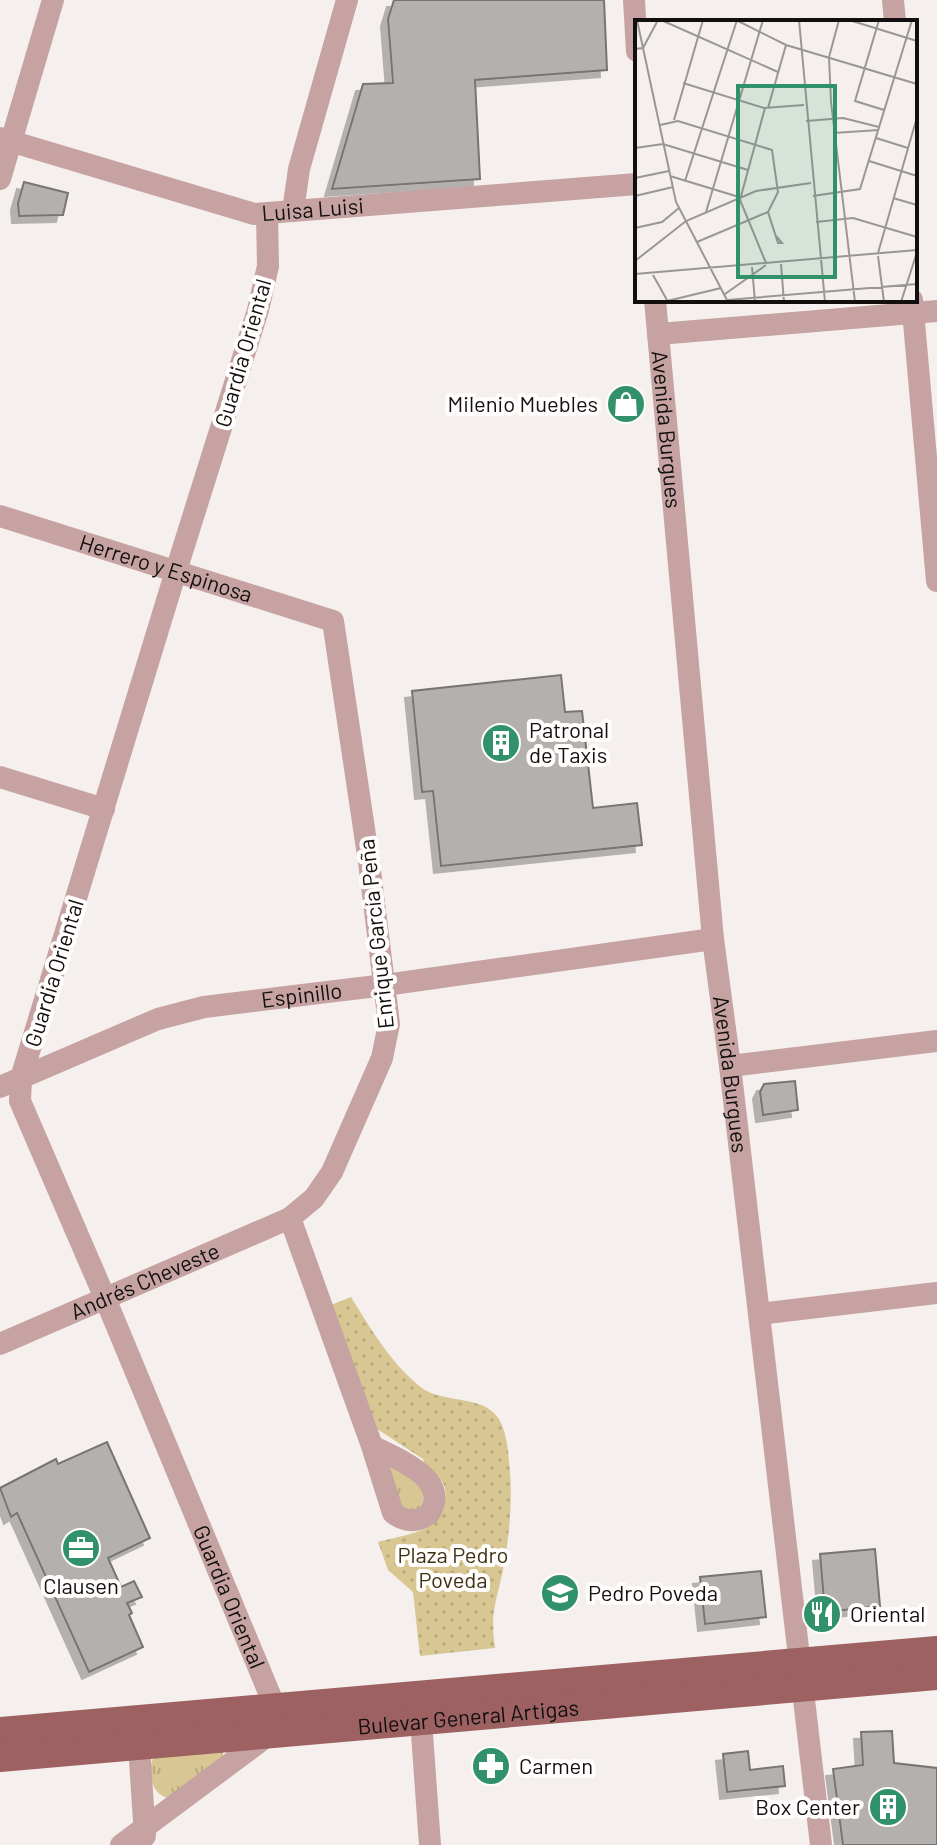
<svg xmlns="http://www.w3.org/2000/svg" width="937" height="1845" viewBox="0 0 937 1845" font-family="Barlow,sans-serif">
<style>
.grass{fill:url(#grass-tufts)}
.park{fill:url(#park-dots)}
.building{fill:#b4b0ad;stroke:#787571;stroke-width:2;filter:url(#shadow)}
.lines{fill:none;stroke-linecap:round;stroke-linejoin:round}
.minor{stroke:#c6a3a2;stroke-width:22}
.major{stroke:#9d6161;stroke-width:28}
.labels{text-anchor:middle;stroke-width:8;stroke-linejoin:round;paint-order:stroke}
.street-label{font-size:22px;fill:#110f0f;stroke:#fffefd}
.poi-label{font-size:22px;fill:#110f0f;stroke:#fffefd;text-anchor:start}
.park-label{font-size:22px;fill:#3d3314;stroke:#fffefd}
.inset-road{fill:none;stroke:#9a9694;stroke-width:2}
.view{fill:#31916a;fill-opacity:0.15;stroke:#31916a;stroke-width:4}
.inset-edge{fill:none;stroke:#110f0f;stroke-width:4}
</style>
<defs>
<pattern id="grass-tufts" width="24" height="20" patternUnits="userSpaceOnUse" patternTransform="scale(2)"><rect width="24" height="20" fill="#d9c793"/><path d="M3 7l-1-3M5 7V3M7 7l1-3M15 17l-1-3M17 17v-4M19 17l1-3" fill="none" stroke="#b9aa7e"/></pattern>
<pattern id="park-dots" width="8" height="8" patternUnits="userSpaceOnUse" patternTransform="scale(2)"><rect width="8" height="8" fill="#d9c793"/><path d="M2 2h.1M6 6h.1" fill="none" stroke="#b9aa7e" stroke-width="1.8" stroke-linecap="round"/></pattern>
<filter id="shadow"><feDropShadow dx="-7" dy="7" stdDeviation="0" flood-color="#0004"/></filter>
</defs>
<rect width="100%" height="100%" fill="#f5f0ed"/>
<!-- grass -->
<path class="grass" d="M396,1465L425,1493L421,1507L413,1511L401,1508L390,1467Z
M223,1751V1756L169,1798C152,1796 147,1773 153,1758Z"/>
<!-- park -->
<path class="park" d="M351,1297C370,1328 392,1365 422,1388C444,1404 483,1394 499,1419C506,1432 508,1447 509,1461C513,1497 510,1534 503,1570C496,1603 490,1613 495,1648L420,1656L413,1592L388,1570L378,1542C402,1535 441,1533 445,1502C446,1497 446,1489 443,1483C436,1473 426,1471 423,1459L377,1429L331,1305Z"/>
<!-- building -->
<path class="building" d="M394,0H604L607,70L475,80L480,179L332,189L363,84L393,83L388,19Z
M24,182L68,193L63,215L19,216L18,203Z
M561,675L565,712L582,711L593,808L637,803L642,845L441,866L433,791L422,792L412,691Z
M795,1081L798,1110L763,1115L760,1092L764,1084Z
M107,1442L150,1538L108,1558L121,1587L134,1581L142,1597L127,1603L132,1613L129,1615L143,1647L89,1672L17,1513L11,1517L0,1488L56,1459L58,1464Z
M875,1549L880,1606L825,1612L820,1554Z
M761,1571L766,1617L705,1624L700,1577Z
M892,1731L894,1763L937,1768V1845H843L833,1769L863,1765L861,1732Z
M748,1751L750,1770L783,1766L785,1786L727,1792L723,1754Z"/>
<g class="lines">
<!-- minor -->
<g class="minor">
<path d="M634,0L637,51"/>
<path d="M893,0L895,22"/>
<path id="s1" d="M0,138L254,214L637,184"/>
<path d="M0,179L53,0"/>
<path d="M293,211L299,169L347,0"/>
<path id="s2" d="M267,214L268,266L258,310L176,571L21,1078L20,1101L105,1298L275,1707"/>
<path id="s3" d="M655,300L713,939L730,1066L821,1845"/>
<path d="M912,300L937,581"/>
<path d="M658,334L937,311"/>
<path id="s4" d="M0,516L333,621L369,862L389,1024L382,1058L332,1172L314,1198L290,1218L372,1446L393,1513C405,1522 416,1523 429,1514C452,1479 397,1459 372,1446"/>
<path d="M0,777L104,809"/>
<path d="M730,1066L937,1041"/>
<path id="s5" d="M0,1087L158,1019L204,1007L385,985L713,939"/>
<path d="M759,1314L937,1293"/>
<path id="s6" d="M0,1344L290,1218"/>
<path d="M421,1720L430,1845"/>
<path d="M139,1746L145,1836"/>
<path d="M121,1845L270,1734"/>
</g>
<!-- major -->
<g class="major">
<path d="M0,1731L937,1650"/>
<path id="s7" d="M0,1758L937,1676"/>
</g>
</g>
<!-- icons -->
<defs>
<symbol id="shop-disc" viewBox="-11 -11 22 22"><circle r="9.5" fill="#31916a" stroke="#fffefd"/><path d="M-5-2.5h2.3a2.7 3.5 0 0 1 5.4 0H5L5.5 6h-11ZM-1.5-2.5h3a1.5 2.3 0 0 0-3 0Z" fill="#fff"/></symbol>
<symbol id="building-disc" viewBox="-11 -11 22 22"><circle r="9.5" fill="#31916a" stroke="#fffefd"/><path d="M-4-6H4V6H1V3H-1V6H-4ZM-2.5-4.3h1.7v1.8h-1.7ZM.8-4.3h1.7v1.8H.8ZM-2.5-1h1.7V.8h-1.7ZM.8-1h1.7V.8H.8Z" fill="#fff"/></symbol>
<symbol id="office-disc" viewBox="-11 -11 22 22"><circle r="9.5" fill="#31916a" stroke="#fffefd"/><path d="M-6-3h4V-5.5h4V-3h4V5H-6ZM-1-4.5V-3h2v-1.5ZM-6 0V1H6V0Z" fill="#fff"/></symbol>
<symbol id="university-disc" viewBox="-11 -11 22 22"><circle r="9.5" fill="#31916a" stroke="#fffefd"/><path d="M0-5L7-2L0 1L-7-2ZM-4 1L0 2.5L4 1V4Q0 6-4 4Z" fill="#fff"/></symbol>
<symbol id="restaurant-disc" viewBox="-11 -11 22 22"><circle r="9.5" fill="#31916a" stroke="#fffefd"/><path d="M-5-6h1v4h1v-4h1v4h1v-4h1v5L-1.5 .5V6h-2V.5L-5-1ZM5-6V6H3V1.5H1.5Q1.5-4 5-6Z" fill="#fff"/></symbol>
<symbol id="pharmacy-disc" viewBox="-11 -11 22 22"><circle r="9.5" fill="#31916a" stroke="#fffefd"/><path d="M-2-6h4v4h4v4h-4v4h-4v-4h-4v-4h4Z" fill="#fff"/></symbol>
</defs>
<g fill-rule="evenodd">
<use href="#shop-disc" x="604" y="382" width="44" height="44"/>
<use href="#building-disc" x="479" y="721" width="44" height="44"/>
<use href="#office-disc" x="59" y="1526" width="44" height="44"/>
<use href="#university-disc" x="538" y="1571" width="44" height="44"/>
<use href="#restaurant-disc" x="800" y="1592" width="44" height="44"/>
<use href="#pharmacy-disc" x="469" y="1744" width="44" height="44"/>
<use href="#building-disc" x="866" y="1785" width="44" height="44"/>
</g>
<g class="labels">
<!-- street labels -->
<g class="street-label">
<text dy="8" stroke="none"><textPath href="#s1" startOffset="324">Luisa Luisi</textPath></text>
<text transform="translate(243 353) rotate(-74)" y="8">Guardia Oriental</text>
<text dy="8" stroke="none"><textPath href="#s3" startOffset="130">Avenida Burgues</textPath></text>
<text dy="8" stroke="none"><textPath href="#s4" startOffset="174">Herrero y Espinosa</textPath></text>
<text transform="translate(376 934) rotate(-96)" y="8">Enrique García Peña</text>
<text transform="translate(54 973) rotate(-73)" y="8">Guardia Oriental</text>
<text dy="8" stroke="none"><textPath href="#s5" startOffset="318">Espinillo</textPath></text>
<text dy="8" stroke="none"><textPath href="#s3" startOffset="778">Avenida Burgues</textPath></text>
<text dy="8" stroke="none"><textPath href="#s6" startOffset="158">Andrés Cheveste</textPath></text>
<text dy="8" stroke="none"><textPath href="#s2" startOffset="1462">Guardia Oriental</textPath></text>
<text dy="8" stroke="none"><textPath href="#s7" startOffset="470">Bulevar General Artigas</textPath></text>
</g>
<!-- poi labels -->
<g class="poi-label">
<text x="598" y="412" text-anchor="end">Milenio Muebles</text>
<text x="529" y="738">Patronal<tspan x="529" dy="25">de Taxis</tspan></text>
<text x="81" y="1594" text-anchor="middle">Clausen</text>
<text x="588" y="1601">Pedro Poveda</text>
<text x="850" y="1622">Oriental</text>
<text x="519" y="1774">Carmen</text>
<text x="860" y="1815" text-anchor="end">Box Center</text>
</g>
<!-- park labels -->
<g class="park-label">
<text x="453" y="1563">Plaza Pedro<tspan x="453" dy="25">Poveda</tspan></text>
</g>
</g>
<!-- overview -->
<g transform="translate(635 20)">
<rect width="282" height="282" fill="#f5f0ed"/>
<path class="inset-road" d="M2,0L41,182L93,282M26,0L143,52M101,0L151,25L282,64M164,0L190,282M204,0L194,37L196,82L220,282M214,0L282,21M244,0L220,81L249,90M0,29L8,28L23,0M48,63L129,88L169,85M130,88L105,180L131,243M133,88L151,25M39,100L68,0M171,101L208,98L244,107M25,105L43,101L137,130L143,172L133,192L143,223H147L141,216M198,113L244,110M241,118L273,128M0,128L28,124L113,150M234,141L282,156M35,156L104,177M0,158L34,151M50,161L102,0M0,176L38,167M178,176L225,169L277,0M258,178L282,185M71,192L128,0M181,202L218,198L282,217M0,208L27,202L44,188M62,222L133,192M243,233L282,97M243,236L249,282M0,241L51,201L121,171L176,163M146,244L149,282M117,247L120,282M0,254L282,230M18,255L32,280M90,274L131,245M92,280L282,264M28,282L86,268M266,282L282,232"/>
<path class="view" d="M103,66H200V257H103Z"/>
<rect width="282" height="282" class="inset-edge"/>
</g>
</svg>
